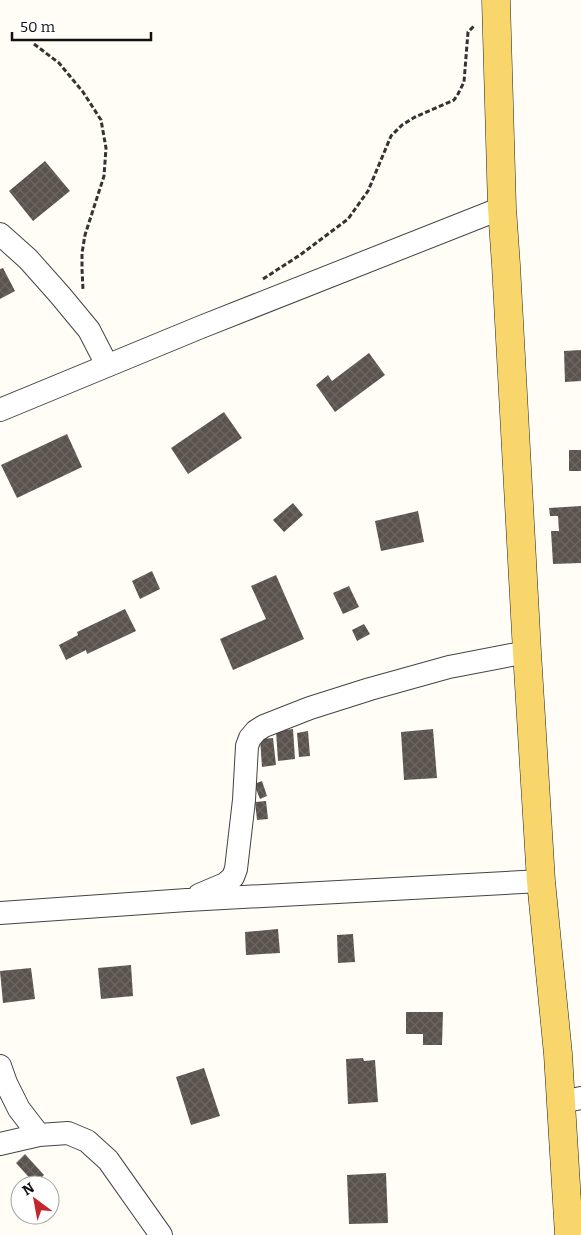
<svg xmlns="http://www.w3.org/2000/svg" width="581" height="1235" viewBox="0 0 581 1235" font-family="Bitter,serif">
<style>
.building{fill:url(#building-cross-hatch)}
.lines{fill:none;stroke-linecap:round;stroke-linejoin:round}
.minor-casing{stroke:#444;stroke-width:24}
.major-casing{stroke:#222;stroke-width:29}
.path{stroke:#333;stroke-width:3;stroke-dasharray:5 2.5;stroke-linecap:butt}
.minor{stroke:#fff;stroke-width:22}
.major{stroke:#f9d66b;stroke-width:28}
</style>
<defs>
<pattern id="building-cross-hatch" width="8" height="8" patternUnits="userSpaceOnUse" patternTransform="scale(1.25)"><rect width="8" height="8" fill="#5a524d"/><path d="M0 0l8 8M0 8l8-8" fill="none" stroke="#6d6662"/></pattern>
</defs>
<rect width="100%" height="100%" fill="#fffdf5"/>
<!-- building -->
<path class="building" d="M45,161L70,191L33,221L9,191Z
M3,268L15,291L0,299V269Z
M581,350V381L565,382L564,351Z
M369,353L385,375L335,412L316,385L328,375L332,381Z
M224,412L242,438L188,474L171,448Z
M67,434L82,467L17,498L1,465Z
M569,450H581V471H569Z
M293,503L303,515L284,532L273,520Z
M581,506V563L553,564L551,531H559L558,516H550L549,508Z
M418,511L424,542L381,551L375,521Z
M152,571L160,589L140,599L132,581Z
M276,575L304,639L233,670L220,639L266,619L251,586Z
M349,586L359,607L343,614L333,593Z
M125,609L136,631L87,654L86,650L66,660L59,645L78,635L77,632Z
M364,624L370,634L357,641L352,630Z
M293,729L295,759L278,761L276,731Z
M433,729L437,778L404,780L401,732Z
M308,731L310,756L299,757L297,733Z
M273,738L276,765L262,767L260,739Z
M262,781L267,796L260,799L254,784Z
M266,801L268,819L257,820L255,802Z
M278,929L280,953L246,955L245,932Z
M353,934L355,962L338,963L337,935Z
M131,965L133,996L101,999L98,968Z
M31,968L35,999L3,1003L0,971Z
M406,1012H443L442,1045H423V1034H406Z
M363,1058L364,1061L375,1060L378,1102L348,1104L346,1059Z
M204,1068L220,1116L191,1125L176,1077Z
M25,1154L44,1175L35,1184L16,1163Z
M386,1173L388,1223L349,1224L347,1175Z"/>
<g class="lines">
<defs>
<path id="minor" d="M0,234L28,259L60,295L89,330L107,365
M0,410L201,327L502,208
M199,895L225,884L233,877L236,869L244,800L247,746L250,738L256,731L264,726L310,708L370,689L449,667L527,652
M0,913L187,900L541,881
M0,1066L6,1083L19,1109L39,1135
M561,1102L581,1098
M0,1144L39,1135L68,1133L87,1141L108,1160L161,1235"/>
<path id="major" d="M496,0L502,208L506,265L527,652L541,881L558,1054L569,1235"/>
</defs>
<!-- minor casing -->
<use href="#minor" class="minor-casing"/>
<!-- major casing -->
<use href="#major" class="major-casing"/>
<!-- path -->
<path class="path" d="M34,44L59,63L83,92L101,120L106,148L104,176L85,235L82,253V269L83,290
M263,279L300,255L348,219L368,191L391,136L402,125L415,117L454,100L458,94L464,82L468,32L474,26"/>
<!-- minor -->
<use href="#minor" class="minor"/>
<!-- major -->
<use href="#major" class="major"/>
</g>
<!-- north arrow -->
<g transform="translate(35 1200) rotate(328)"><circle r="24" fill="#ffffff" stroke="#a0a0a0"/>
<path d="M0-4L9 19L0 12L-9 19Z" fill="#c4262e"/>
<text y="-8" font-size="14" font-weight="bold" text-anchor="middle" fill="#111111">N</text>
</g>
<!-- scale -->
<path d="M12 32v8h139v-8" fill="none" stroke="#111111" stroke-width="2.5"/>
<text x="20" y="32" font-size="15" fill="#111111" stroke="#ffffff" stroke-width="4" paint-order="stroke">50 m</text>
</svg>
